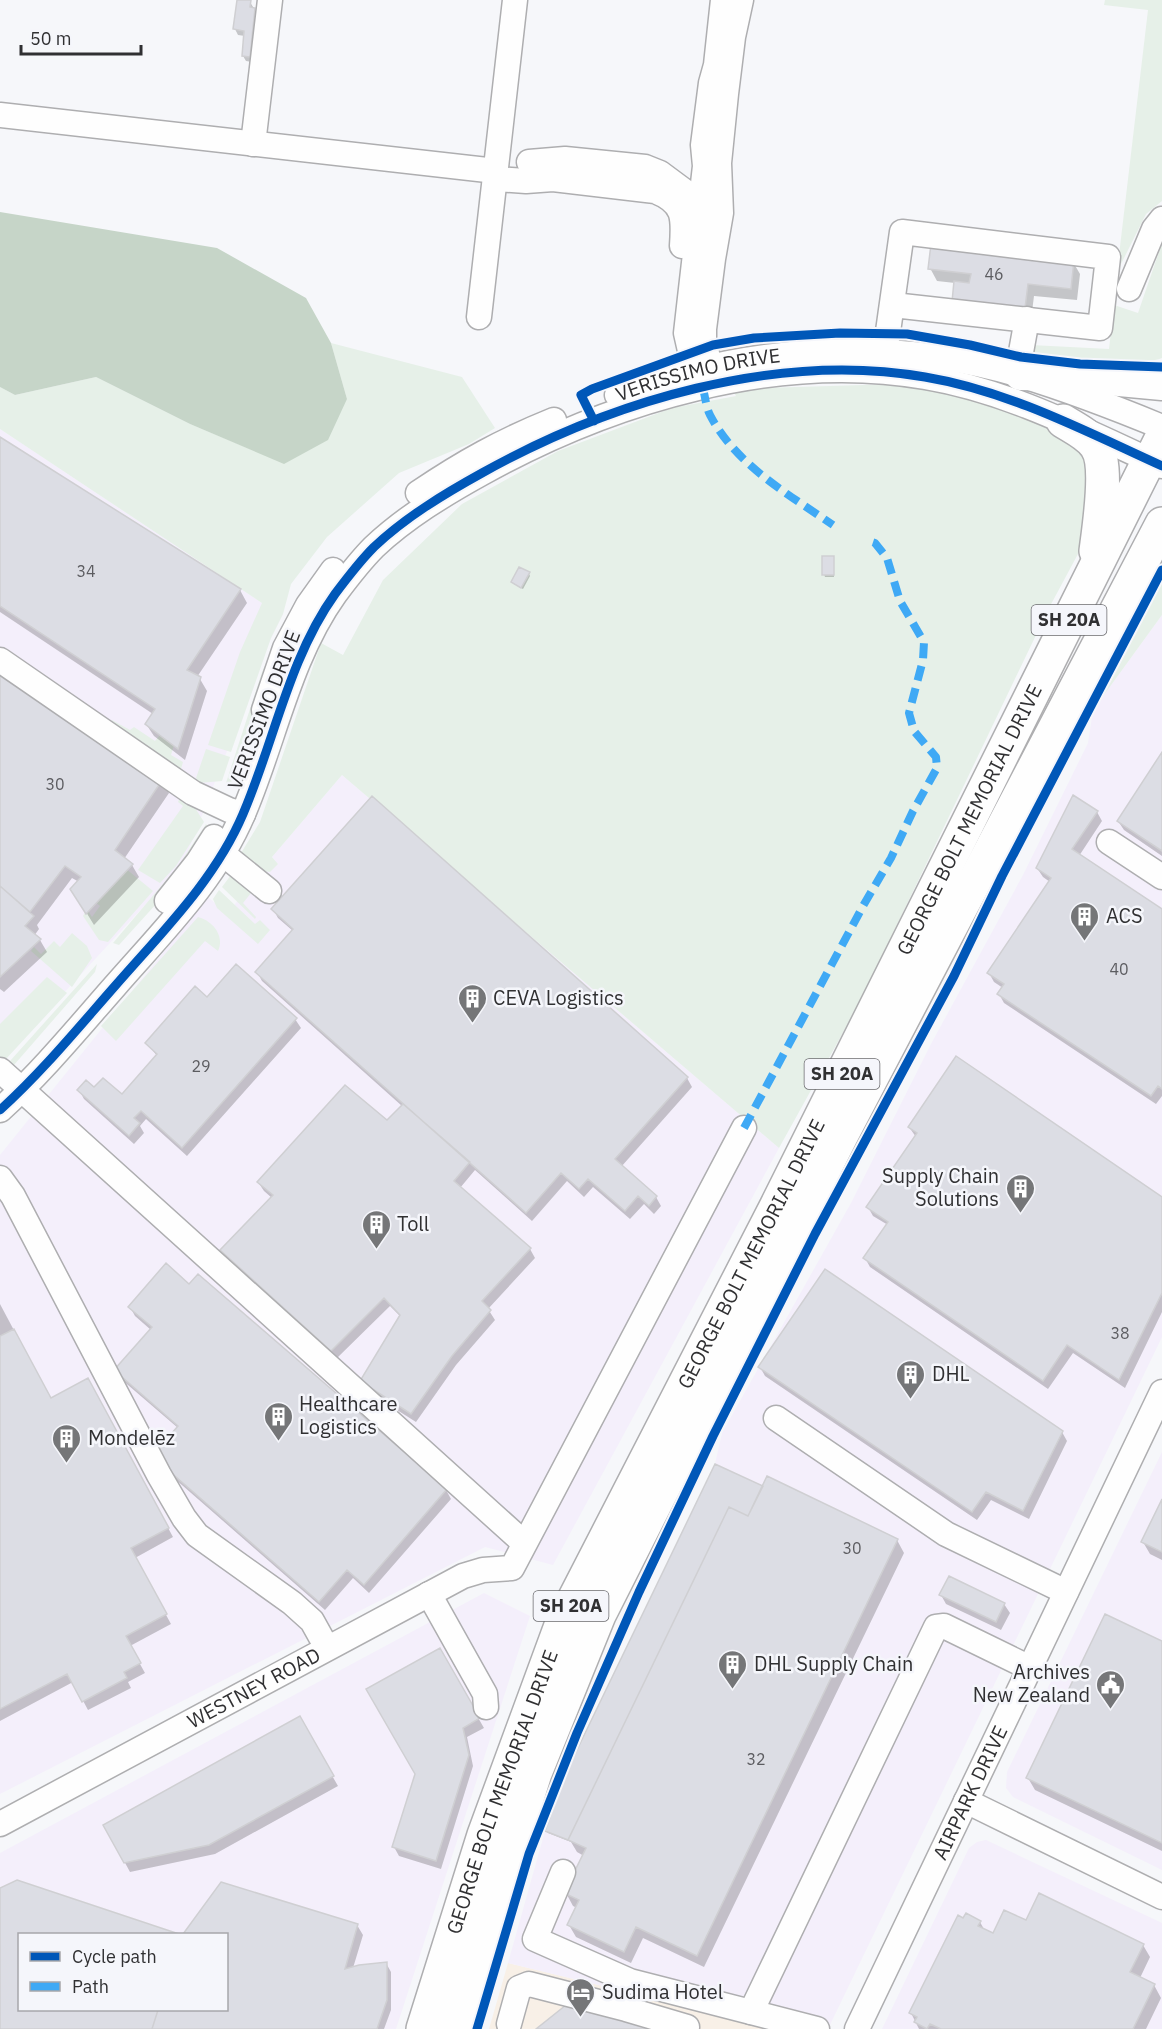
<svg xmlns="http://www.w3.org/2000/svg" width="1162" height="2029" viewBox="0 0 1162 2029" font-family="'IBM Plex Sans',sans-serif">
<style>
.commercial{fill:#f8f0e7}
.industrial{fill:#f4effb;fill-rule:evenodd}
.green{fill:#e6f0e8}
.forest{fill:#c6d5c8}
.shadow{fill:#0003}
.building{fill:#dcdde4;stroke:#cfcfd2;stroke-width:1.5}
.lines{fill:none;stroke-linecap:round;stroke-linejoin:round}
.minor-casing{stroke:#aeaeb0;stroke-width:27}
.major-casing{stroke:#aeaeb0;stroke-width:33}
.highway-casing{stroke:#aeaeb0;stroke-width:36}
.minor{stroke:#fefefe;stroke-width:24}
.major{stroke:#fefefe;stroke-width:30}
.highway{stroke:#fefefe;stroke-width:33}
.quiet{stroke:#3fa9f5;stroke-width:8;stroke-dasharray:15 8;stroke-linecap:butt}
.cycleway-casing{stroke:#f5f6fb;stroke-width:13}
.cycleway{stroke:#0057b8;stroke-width:9}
.labels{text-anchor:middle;stroke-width:5;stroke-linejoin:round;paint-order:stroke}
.number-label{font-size:16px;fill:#5c5c60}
.shield{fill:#f5f6fb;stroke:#6b6b6e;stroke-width:1.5}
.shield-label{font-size:18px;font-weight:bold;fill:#303032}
.street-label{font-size:20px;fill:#303032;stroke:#f5f6fb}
.poi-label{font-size:20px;fill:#303032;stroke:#f5f6fb;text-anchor:start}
</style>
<rect width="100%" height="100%" fill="#f6f7fa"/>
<!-- commercial -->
<path class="commercial" d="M508,1963L779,2029H489Z"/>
<!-- industrial -->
<path class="industrial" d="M0,429L265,605L283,614L271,638L183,864L0,1062Z
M1162,615V1337L828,2029H779L508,1963L545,1831L564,1778L715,1464L722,1433L851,1203L931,1044L1023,875L1088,743L1093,710Z
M342,775L779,1148L553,1565L485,1547L0,1794V1155L208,897L227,914L262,871L278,864L272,857Z
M1162,1452V1870L1013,1797L1006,1788L1007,1772Z
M484,1593L530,1616L396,2029H0V1853ZM20,1934H226V2010H20Z
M986,1840L1162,1923V2029H882L969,1848L977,1842Z"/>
<!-- green -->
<path class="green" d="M1105,0H1162V201L1146,214L1117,272L1148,10L1104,5Z
M1162,243V358C1139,368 1058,356 1029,354L1031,345L1109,349L1114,305L1138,313Z
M331,343L462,377L495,428L469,444L399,473L327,537L291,584L283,614L271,638L231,752L208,745L240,652L262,603L0,429V387L15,395L96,377L190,424L284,463L347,399Z
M931,383L1008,405L1065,434L1095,467L1086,539L1049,608L860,1002L779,1148L342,775L272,857L278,864L270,872L262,871L241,853L260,822L321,643L343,655L383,580L462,504L558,451L672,408L736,396L732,389Z
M1162,579V615L1093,710Z
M283,625L286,626L255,707L231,783H226L262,672Z
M112,720L130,730L134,727L155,741L160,735L174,745L171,755L183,762L181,769L178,770L111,724Z
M206,749L230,757L222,781L199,783L196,778Z
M181,795L192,803L204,822L176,866L160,883L138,870L183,806L178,802Z
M206,824L210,832L167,892L119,945L113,943L178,866Z
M125,868L153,891L108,942L99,940L83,916L87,909L92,917L100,906L95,902Z
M234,871L255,888L243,903L256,917L255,919L222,887Z
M219,890L255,924L260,920L270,930L258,944L217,908L213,899Z
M198,917C213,921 225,936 218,951L205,941L116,1041L101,1026Z
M72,933L87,946L92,958L72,987L31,951L34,947L41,954L54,941L60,947Z
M97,964L95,972L14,1065L10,1061Z
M47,977L67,993L5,1060L0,1057V1024Z"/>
<!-- forest -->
<path class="forest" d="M0,212L217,248L306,298L331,343L347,399L328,440L284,464L190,424L96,377L15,395L0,387Z"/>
<!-- shadow -->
<path class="shadow" d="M250,2L258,15L252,62L246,61L243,56L245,36L238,35L235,29Z
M1073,262L1080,274L1077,300L1034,296L1030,328L955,283L937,281L930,268Z
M0,439L240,590L247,603L197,677L200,679L207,691L185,760L154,736L146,724L153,714L0,612Z
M833,557L834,577H825L824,574Z
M529,574L530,576L523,589L514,584L513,582Z
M0,671L162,780L169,793L124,859L132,865L139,877L94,925L72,889L79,882L72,878L37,925L39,929L34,936L40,940L47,952L4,992L0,989Z
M1162,755V856L1124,830L1118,821Z
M1097,812L1102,821L1079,856L1162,911V1096L1156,1104L1004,1003L999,994L1003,988L994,982L989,973L1050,882L1043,877L1037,868Z
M273,909L687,1078L692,1087L621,1167L656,1197L661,1206L654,1214L644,1204L630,1219L593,1187L584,1197L567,1181L532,1221L475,1170L460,1188L530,1249L535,1258L488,1309L495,1320L456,1365L416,1422L367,1391L401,1317L390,1306L336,1359L227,1259L221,1250L272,1198L264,1191L258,1182L388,1122L402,1106L262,981L257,972L293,931L278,918Z
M207,999L295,1019L301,1028L187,1156L146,1119L140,1126L144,1133L134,1144L84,1099L79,1090H95L122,1096L157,1056L147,1043Z
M909,1127L1162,1199V1312L1125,1388L1073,1353L1048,1389L870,1267L865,1258L888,1225L873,1216L868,1207L916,1137Z
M189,1286L446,1490L451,1499L369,1593L353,1578L325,1610L159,1465L178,1428L121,1379L116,1370L151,1330L135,1316L130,1307Z
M0,1304L51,1400L88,1380L173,1537L135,1558L171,1624L130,1646L145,1673L128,1682L131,1688L88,1710L73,1682L0,1721Z
M760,1367L1062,1432L1067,1441L1029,1519L991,1500L977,1520L765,1376Z
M763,1488L897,1540L904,1553L704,1967L643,1938L631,1963L576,1937L569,1925L577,1908L573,1906L566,1893L584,1856L577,1852L571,1842L548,1833L546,1831Z
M1162,1503V1560L1150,1554L1143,1542Z
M941,1595L1004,1604L1010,1613L1001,1630L946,1604Z
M1162,1643V1851L1035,1790L1028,1778Z
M439,1650L484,1728L467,1737L473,1766L441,1869L399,1856L394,1847L417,1774Z
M299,1718L338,1786L215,1854L130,1872L105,1826Z
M17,1881L174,1934H20V2010H226V1934H185L221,1884L357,1925L363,1935L353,1968L386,1963L391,1972V2010L384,2029H0V1889Z
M980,1922L985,1931L994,1935L1026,1922L1143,1945L1150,1957L1140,1978L1154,1985L1161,1998L1146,2029H919L911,2013Z"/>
<!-- building -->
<path class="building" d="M237,0H251L250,7L255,8L250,57L242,56L244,31L233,29Z
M931,244L1074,260L1071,289L1028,284L1024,316L952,302L954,281L969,283L971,274L928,269Z
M0,437L241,589L187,670L201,677L178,749L145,724L155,709L0,606Z
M822,556H834V575H822Z
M519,567L530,572L521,588L511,582Z
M0,670L163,779L115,850L133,864L86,914L70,889L81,877L65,866L30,912L0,886Z
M1162,752V851L1117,821Z
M1073,795L1098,811L1072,849L1162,909V1089L1158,1086L1151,1096L997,994L1004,984L987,973L1051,878L1036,868Z
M372,796L688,1077L615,1159L657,1196L649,1206L638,1196L625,1211L588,1179L579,1189L561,1173L526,1213L255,972L293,929L271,909Z
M0,886L34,916L25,926L41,939L0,977Z
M236,964L297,1018L182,1148L141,1111L134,1118L140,1123L129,1136L77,1090L86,1080L94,1087L103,1078L122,1094L157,1054L145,1043L195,986L207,997Z
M956,1056L1162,1197V1293L1119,1380L1067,1345L1043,1381L863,1258L888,1222L866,1207L917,1133L908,1127Z
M345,1085L387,1120L403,1104L470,1162L454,1181L531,1248L482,1301L491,1310L452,1356L411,1414L360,1381L400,1315L384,1298L331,1351L220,1250L273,1195L257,1182Z
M166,1263L189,1284L198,1274L447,1489L364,1585L347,1570L319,1602L152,1456L178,1426L114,1370L152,1327L128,1307Z
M825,1269L1063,1431L1023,1511L986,1492L972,1512L758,1367Z
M14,1329L51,1398L88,1378L169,1528L131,1548L167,1614L126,1636L141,1663L124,1672L127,1678L82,1702L67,1674L0,1709V1336Z
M715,1464L763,1486L748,1516L729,1507L568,1840L545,1831L564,1778L575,1754Z
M767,1476L898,1539L697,1956L636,1927L624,1952L567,1925L579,1900L564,1893L586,1848L568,1840L729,1507L748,1516Z
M1162,1499V1552L1141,1542Z
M949,1576L1005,1603L996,1622L939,1595Z
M1105,1614L1162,1641V1843L1026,1778Z
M440,1648L480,1718L463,1728L469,1755L436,1861L392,1847L415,1774L366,1689Z
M300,1716L334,1776L209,1845L124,1863L103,1825Z
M17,1880L179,1934H20V2010H158L152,2029H0V1888Z
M221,1882L358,1924L345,1969L359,1965L387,1962V2000L377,2029H152L158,2010H226V1934H183Z
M1039,1893L1144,1944L1130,1972L1155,1984L1133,2029H941L930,2024L927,2029L914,2022L917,2017L909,2013L958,1915L963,1918L966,1913L981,1921L978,1926L993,1933L1004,1910L1026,1920Z
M566,2005L658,2029H536Z"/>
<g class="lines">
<defs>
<g id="minor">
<path d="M0,115L496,171"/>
<path d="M253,144L270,0"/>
<path d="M529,162L565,159L645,167L660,173L691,196"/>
<path d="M495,179L526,181L553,179L655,191C685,203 684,218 682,246"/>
<path d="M1129,289L1154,229L1162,219"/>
<path d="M479,317L515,0"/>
<path d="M885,353L902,232L1108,257L1100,328L893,305"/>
<path d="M1017,374L1027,319"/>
<path d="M714,383L704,341V329L713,259L721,213L719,163L726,94L733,37L741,0"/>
<path d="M698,386L686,333L705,166L703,145L711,83L716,65L723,0"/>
<path id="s1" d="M617,395C744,346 889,336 1020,375C1069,390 1116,408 1162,427"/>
<path d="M418,493C464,462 502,441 554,420"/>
<path d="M0,660L193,793L229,810L243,814"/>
<path d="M264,710L285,648L308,605L333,570"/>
<path d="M1109,842L1162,877"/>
<path d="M222,853L269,891"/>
<path d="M167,901L198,862L214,837"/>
<path d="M0,1070L524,1543"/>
<path d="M0,1110C42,1072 78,1028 115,986C162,932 215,880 243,814C274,742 289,658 335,594C347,578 360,561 374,547C406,517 444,494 482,473C611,401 777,351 925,377C1009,391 1085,431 1162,466"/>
<path d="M0,1178L13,1196L159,1475L184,1518L197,1535L292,1603L312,1621L327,1648"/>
<path d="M776,1418L946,1534L1066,1592"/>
<path d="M429,1594L485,1694L486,1707"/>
<path d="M966,1801L1162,1897"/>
<path id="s2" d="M0,1824L463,1576L483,1570L512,1568L744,1128"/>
<path d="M563,1872L535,1939L630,1981L817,2029"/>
<path d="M751,2012L936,1627L944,1626L1030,1668"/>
<path d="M509,2024L519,1988L529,1984L626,2009L687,2027"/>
<path id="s3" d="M857,2029L1162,1392"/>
</g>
<path id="major" d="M1020,375L1066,376L1162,385
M1149,460L1162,434"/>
<g id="highway">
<path d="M1063,421C1074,428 1089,435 1096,446C1109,464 1099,528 1096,551"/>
<path id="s4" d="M423,2029L484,1835L562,1623L776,1207L1149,460"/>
<path d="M454,2029L535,1773L599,1615L841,1136L1162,524"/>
</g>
</defs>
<!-- minor casing -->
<use href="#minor" class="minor-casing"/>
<!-- major casing -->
<use href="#major" class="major-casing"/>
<!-- highway casing -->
<use href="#highway" class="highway-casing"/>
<!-- minor -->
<use href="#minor" class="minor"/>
<!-- major -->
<use href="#major" class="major"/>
<!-- highway -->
<use href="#highway" class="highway"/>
<!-- quiet -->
<path class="quiet" d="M703,388C705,396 706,407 710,415C736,465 788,494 833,525
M744,1128L863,906L891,858L913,811L937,768L936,757L914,731L909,713L923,660L924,642L900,601L887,558L875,543L866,540"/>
<defs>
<path id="cycleway" d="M594,421L581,395L592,389L713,345L754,338L840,333L907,334L970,345L1021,357L1080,364L1162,367
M0,1110C42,1072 78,1028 115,986C162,932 215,880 243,814C274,742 289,658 335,594C347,578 360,561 374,547C406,517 444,494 482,473C611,401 777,351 925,377C1009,391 1085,431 1162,466
M477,2029L529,1854L577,1733L639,1592L713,1436L815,1234L954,976L1002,876L1162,570"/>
</defs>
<!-- cycleway casing -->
<use href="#cycleway" class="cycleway-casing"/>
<!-- cycleway -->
<use href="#cycleway" class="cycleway"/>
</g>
<!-- icons -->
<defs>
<symbol id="building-pin" viewBox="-11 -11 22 30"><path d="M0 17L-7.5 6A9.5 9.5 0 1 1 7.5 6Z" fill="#757678" stroke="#f5f6fb"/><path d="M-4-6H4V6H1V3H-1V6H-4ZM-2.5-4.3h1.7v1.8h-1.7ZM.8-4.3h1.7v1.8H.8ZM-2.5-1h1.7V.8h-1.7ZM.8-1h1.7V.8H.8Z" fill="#fff"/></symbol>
<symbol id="civic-pin" viewBox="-11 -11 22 30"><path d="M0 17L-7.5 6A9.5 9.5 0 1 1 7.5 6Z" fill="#757678" stroke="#f5f6fb"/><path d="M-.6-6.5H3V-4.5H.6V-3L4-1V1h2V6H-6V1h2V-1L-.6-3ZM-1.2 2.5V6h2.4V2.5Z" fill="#fff"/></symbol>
<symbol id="hotel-pin" viewBox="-11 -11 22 30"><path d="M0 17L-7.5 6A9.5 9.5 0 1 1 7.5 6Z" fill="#757678" stroke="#f5f6fb"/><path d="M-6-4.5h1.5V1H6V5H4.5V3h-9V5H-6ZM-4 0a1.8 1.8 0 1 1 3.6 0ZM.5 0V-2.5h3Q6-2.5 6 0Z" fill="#fff"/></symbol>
</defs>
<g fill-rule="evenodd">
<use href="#building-pin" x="1068" y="900" width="33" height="45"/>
<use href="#building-pin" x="456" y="982" width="33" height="45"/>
<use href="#building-pin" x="1004" y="1172" width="33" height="45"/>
<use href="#building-pin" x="360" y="1208" width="33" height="45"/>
<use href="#building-pin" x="894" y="1358" width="33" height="45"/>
<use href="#building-pin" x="262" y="1400" width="33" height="45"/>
<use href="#building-pin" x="50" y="1422" width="33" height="45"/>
<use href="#building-pin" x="716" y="1648" width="33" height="45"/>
<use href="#civic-pin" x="1094" y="1668" width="33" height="45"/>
<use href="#hotel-pin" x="564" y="1976" width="33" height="45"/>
</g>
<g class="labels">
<!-- number labels -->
<g class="number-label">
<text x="994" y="280">46</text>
<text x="86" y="577">34</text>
<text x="55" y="790">30</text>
<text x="1119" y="975">40</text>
<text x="201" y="1072">29</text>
<text x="1120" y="1339">38</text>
<text x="852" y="1554">30</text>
<text x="756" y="1765">32</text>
</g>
<!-- shield labels -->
<g class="shield">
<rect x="1031.5" y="605" width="75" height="30" rx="4.5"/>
<rect x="804.5" y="1059" width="75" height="30" rx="4.5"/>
<rect x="533.5" y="1591" width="75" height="30" rx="4.5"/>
</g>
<g class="shield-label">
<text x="1069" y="626">SH 20A</text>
<text x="842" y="1080">SH 20A</text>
<text x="571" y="1612">SH 20A</text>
</g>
<!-- street labels -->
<g class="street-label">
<text dy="7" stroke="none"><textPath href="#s1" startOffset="84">VERISSIMO DRIVE</textPath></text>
<text transform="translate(264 710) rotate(-69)" y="7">VERISSIMO DRIVE</text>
<text dy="7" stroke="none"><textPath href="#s4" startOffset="1330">GEORGE BOLT MEMORIAL DRIVE</textPath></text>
<text dy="7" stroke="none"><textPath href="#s4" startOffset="844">GEORGE BOLT MEMORIAL DRIVE</textPath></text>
<text dy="7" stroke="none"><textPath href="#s2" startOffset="288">WESTNEY ROAD</textPath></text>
<text dy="7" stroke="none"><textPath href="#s4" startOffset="250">GEORGE BOLT MEMORIAL DRIVE</textPath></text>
<text dy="7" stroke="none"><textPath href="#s3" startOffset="262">AIRPARK DRIVE</textPath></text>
</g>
<!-- poi labels -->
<g class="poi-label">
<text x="1106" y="923">ACS</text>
<text x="493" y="1005">CEVA Logistics</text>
<text x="999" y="1183" text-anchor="end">Supply Chain<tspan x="999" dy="23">Solutions</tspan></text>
<text x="397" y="1231">Toll</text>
<text x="932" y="1381">DHL</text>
<text x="299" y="1411">Healthcare<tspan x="299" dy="23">Logistics</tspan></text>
<text x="88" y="1445">Mondelēz</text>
<text x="754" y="1671">DHL Supply Chain</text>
<text x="1090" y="1679" text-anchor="end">Archives<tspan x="1090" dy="23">New Zealand</tspan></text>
<text x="602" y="1999">Sudima Hotel</text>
</g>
</g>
<!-- legend -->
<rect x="18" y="1933" width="210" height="78" fill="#f5f6fb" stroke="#a6a7ab" stroke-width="1.5"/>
<rect x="30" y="1952" width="30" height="9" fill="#0057b8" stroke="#a6a7ab" stroke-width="1.5"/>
<text x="72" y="1963" font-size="18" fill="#303032">Cycle path</text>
<rect x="30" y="1982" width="30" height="9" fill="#3fa9f5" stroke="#a6a7ab" stroke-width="1.5"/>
<text x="72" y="1993" font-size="18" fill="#303032">Path</text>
<!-- scale -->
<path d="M21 45v9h120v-9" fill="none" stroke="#303032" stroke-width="3"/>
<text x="30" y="45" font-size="18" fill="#303032" stroke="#f5f6fb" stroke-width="4.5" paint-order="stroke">50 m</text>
</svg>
